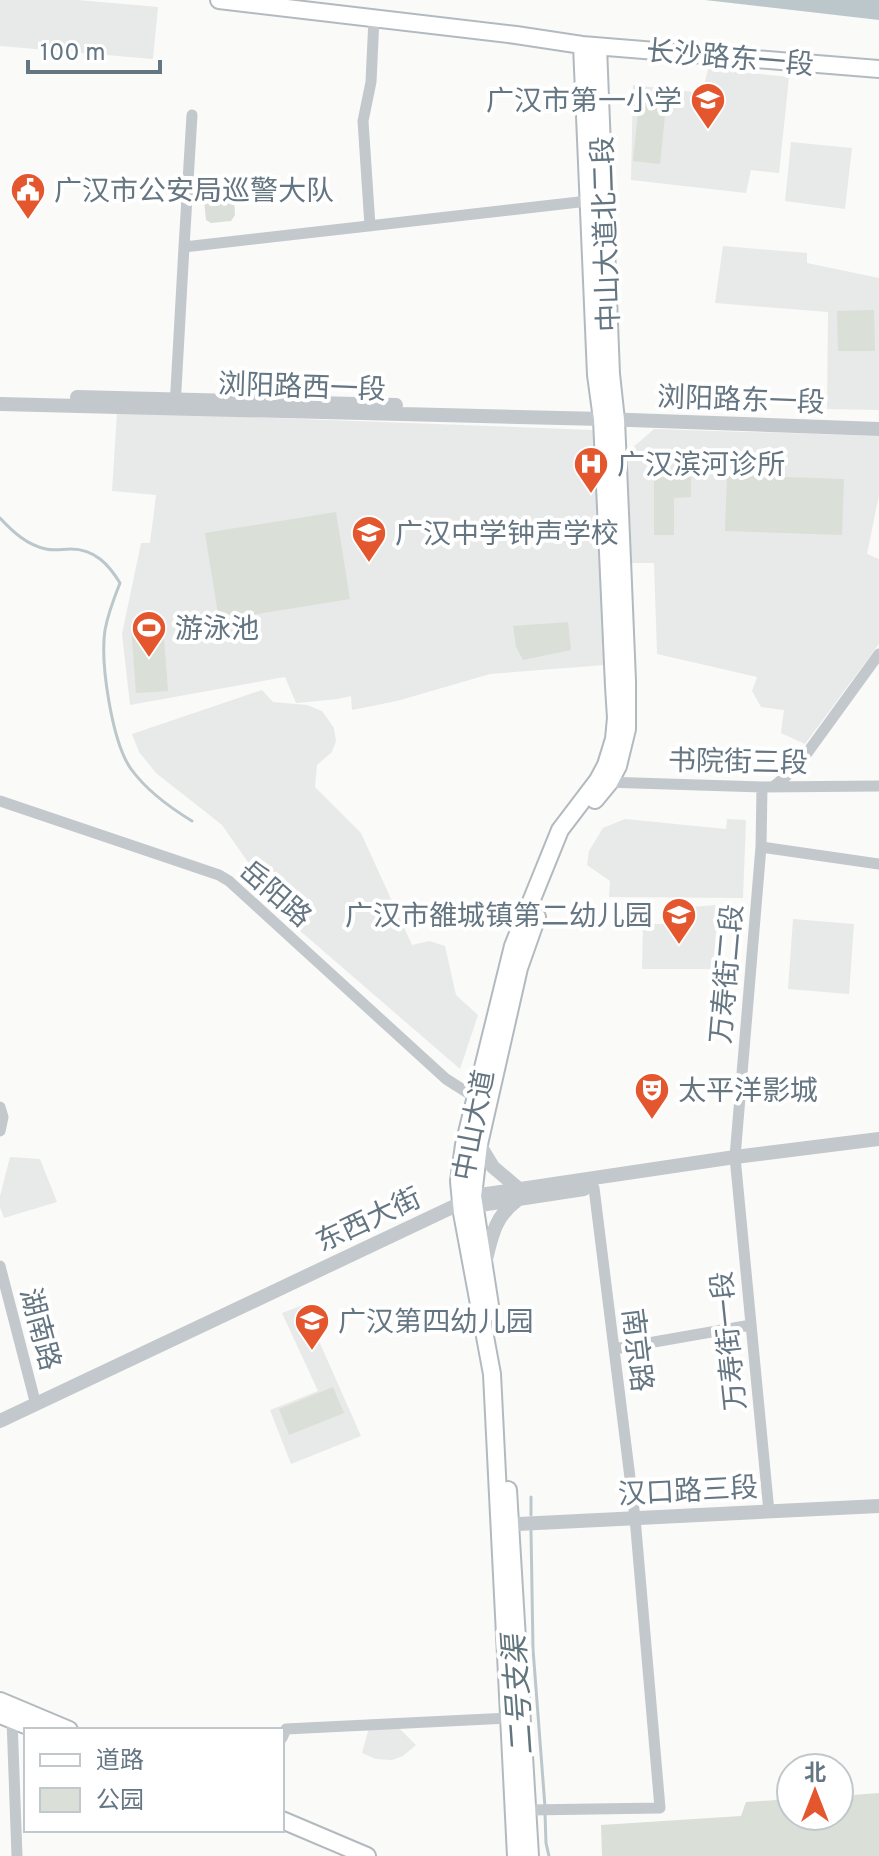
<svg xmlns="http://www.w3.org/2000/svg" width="879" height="1856" viewBox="0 0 879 1856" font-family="Overpass,'Noto Sans SC',sans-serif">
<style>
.built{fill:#e8e9e9}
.green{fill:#dadfd7}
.water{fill:#bbc7cb}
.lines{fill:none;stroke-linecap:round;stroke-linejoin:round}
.stream{stroke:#bbc7cb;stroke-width:3}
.secondary-casing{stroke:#b3babf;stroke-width:20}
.minor{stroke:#c3c8cc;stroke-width:11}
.tertiary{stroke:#c3c8cc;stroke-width:14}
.secondary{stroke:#fff;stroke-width:16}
.labels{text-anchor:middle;stroke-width:8;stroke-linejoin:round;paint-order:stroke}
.street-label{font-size:28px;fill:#657683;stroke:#fff}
.poi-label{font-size:28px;fill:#657683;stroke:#fff;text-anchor:start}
.water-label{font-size:30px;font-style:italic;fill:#60757c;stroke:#fff}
</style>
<rect width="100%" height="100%" fill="#fafaf8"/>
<!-- built -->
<path class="built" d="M0,0H78L158,7L153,59L0,46Z
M708,69L789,77L779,173L751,170L746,193L631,180L633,85L702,93Z
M791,142L852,148L845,209L785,201Z
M723,246L807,253V263L879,278V410L827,409L828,312L715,303Z
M117,412L593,430L605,665L490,674L397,701L352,710L351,696L338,699L296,703L285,677L130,705L122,634L141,543H150L156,495L112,491Z
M654,429L879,436V495L867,554L879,559V644L805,744L781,733L784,710L761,707L752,691L757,677L657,654L654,563H628L623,456Z
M262,690L273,702L307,705L322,711L334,728L336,741L332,752L317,765L315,787L361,833L412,945L429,941L445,946L456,995L478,1015L460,1069L299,930L264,885L222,825L156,773L139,752L132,734Z
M625,819L726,829L727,819L746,820L743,898L609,897L610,881L587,865L589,851L603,828Z
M717,905L716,969H642L643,924H665V909Z
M793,919L854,924L849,994L788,989Z
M10,1157L40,1159L57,1202L4,1218L0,1207V1196Z
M303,1305L361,1436L291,1464L270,1410L318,1391L282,1313Z
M397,1726L416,1745L403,1756L392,1760L376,1759L362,1753L369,1728Z"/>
<!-- green -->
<path class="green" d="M640,93L667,96L660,164L633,161Z
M230,194L234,198L235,215L231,221L211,223L206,220L204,200L208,195Z
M874,310L875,351H838L837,311Z
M727,475L844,479L842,535L725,531Z
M654,477H691V497L674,498V535H654Z
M336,512L350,599L219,620L205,533Z
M568,622L571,650L523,660L516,647L513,626Z
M163,624L168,691L136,693L131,626Z
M333,1387L344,1413L289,1435L279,1409Z
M879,1793V1856H602L601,1825L741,1816L746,1802L791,1799V1816H839V1796Z"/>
<!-- water -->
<path class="water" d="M705,0H879V20Z"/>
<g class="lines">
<!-- stream -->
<path class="stream" d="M0,518C13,532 27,545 46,549C54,551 63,549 71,549C95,549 109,565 120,583C114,598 108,614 105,630C100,663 112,742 131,769C147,791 169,807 192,821
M531,1497V1515
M531,1531L533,1649L545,1807
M545,1814L546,1843L549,1856"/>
<defs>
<path id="secondary" d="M219,0L516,35L582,45L879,69
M595,800L609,783L618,766L627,729V681L622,560L616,420L611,374L598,47
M491,1312L473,1196L479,1144L519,968L537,917
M508,1490L530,1856
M0,1701L69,1730
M0,1715L38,1730
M282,1820L367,1856
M516,1856L492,1374L462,1213L459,1181L464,1145L513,946L560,830L598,780L606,765L614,739L616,718L614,686L602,419L596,375L582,45"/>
</defs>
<!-- secondary casing -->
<use href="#secondary" class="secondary-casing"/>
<!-- minor -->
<path class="minor" d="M370,226L363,121L371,82L374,18
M184,247L192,115
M175,407L184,247L588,201
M604,782L762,787L879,786
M762,787L761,847L735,1157L769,1512
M773,787L797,767L879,654
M0,801L219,875L229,881L446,1079L476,1098
M761,847L879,864
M0,1107L3,1117L0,1131
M0,1266L36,1405
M614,1349L751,1325
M12,1719L17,1856
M282,1738L286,1729L509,1718
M528,1810L660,1808L635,1518L594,1188"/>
<!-- tertiary -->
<path class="tertiary" d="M77,397L396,405
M0,404L602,419L879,429
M479,1144L493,1167L519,1189
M467,1210L474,1206L584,1189
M484,1267C491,1241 493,1218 516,1201
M0,1421L461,1203L473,1196L735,1157L879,1139
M500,1525L879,1506"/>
<!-- secondary -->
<use href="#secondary" class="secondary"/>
</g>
<!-- icons -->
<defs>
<symbol id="school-pin" viewBox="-11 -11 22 30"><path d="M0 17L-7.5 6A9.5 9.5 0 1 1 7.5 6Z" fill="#e4572e" stroke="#fff"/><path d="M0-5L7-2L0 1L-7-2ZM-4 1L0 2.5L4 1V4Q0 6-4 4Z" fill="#fff"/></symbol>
<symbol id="civic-pin" viewBox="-11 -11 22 30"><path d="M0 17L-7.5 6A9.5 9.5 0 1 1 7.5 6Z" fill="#e4572e" stroke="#fff"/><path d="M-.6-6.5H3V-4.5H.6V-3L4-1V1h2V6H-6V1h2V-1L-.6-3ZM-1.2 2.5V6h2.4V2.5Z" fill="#fff"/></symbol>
<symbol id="hospital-pin" viewBox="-11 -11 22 30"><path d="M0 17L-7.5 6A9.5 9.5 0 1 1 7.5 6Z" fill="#e4572e" stroke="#fff"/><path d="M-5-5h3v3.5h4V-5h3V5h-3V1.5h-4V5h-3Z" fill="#fff"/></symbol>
<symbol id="stadium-pin" viewBox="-11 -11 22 30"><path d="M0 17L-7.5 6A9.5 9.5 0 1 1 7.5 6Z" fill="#e4572e" stroke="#fff"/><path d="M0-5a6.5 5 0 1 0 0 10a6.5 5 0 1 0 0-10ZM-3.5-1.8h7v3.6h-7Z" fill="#fff"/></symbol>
<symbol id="theatre-pin" viewBox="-11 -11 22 30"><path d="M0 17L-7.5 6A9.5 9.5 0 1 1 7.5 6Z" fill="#e4572e" stroke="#fff"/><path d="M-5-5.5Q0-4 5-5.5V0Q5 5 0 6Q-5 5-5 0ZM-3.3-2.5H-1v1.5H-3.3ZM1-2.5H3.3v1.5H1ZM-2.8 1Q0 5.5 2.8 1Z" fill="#fff"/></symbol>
</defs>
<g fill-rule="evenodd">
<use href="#school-pin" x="688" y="80" width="40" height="54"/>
<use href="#civic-pin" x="8" y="170" width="40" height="54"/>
<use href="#hospital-pin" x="571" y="444" width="40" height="54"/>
<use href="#school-pin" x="349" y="513" width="40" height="54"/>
<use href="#stadium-pin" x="129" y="608" width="40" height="54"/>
<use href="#school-pin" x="659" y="895" width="40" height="54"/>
<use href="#theatre-pin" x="632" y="1070" width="40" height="54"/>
<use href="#school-pin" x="292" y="1301" width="40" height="54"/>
</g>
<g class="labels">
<!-- street labels -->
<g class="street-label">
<text transform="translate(730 57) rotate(5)" y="10">长沙路东一段</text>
<text transform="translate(605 234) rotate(-92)" y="10">中山大道北二段</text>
<text transform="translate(302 386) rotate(2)" y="10">浏阳路西一段</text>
<text transform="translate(741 399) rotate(2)" y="10">浏阳路东一段</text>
<text transform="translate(738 761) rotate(1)" y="10">书院街三段</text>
<text transform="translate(276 893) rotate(41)" y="10">岳阳路</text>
<text transform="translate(726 974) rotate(-85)" y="10">万寿街二段</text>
<text transform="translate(473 1125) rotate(-79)" y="10">中山大道</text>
<text transform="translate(368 1219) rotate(-25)" y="10">东西大街</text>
<text transform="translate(41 1329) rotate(75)" y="10">湖南路</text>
<text transform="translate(728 1341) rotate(-96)" y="10">万寿街一段</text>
<text transform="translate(638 1350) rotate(83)" y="10">南京路</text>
<text transform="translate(688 1490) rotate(-3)" y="10">汉口路三段</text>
</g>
<!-- poi labels -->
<g class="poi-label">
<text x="682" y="110" text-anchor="end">广汉市第一小学</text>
<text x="54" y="200">广汉市公安局巡警大队</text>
<text x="617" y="474">广汉滨河诊所</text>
<text x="395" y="543">广汉中学钟声学校</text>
<text x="175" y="638">游泳池</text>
<text x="653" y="925" text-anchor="end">广汉市雒城镇第二幼儿园</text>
<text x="678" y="1100">太平洋影城</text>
<text x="338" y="1331">广汉第四幼儿园</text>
</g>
<!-- water labels -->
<g class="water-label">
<text transform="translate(518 1695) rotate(-94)" y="10">二号支渠</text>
</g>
</g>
<!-- legend -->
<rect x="24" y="1728" width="260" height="104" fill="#ffffff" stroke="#c1c8cd" stroke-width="2"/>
<rect x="40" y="1754" width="40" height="12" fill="#ffffff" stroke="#c1c8cd" stroke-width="2"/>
<text x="96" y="1768" font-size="24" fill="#657683">道路</text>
<rect x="40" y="1788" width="40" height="24" fill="#dadfd7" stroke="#c1c8cd" stroke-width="2"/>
<text x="96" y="1808" font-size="24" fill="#657683">公园</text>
<!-- north arrow -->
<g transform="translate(815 1792)"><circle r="38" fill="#ffffff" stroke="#c1c8cd" stroke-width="2"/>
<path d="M0-6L14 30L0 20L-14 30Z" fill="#e4572e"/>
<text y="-12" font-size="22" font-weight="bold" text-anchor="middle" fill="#657683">北</text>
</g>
<!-- scale -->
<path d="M28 60v12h132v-12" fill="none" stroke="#657683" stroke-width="4"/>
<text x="40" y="60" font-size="24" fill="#657683" stroke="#ffffff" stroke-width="6" paint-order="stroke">100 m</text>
</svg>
